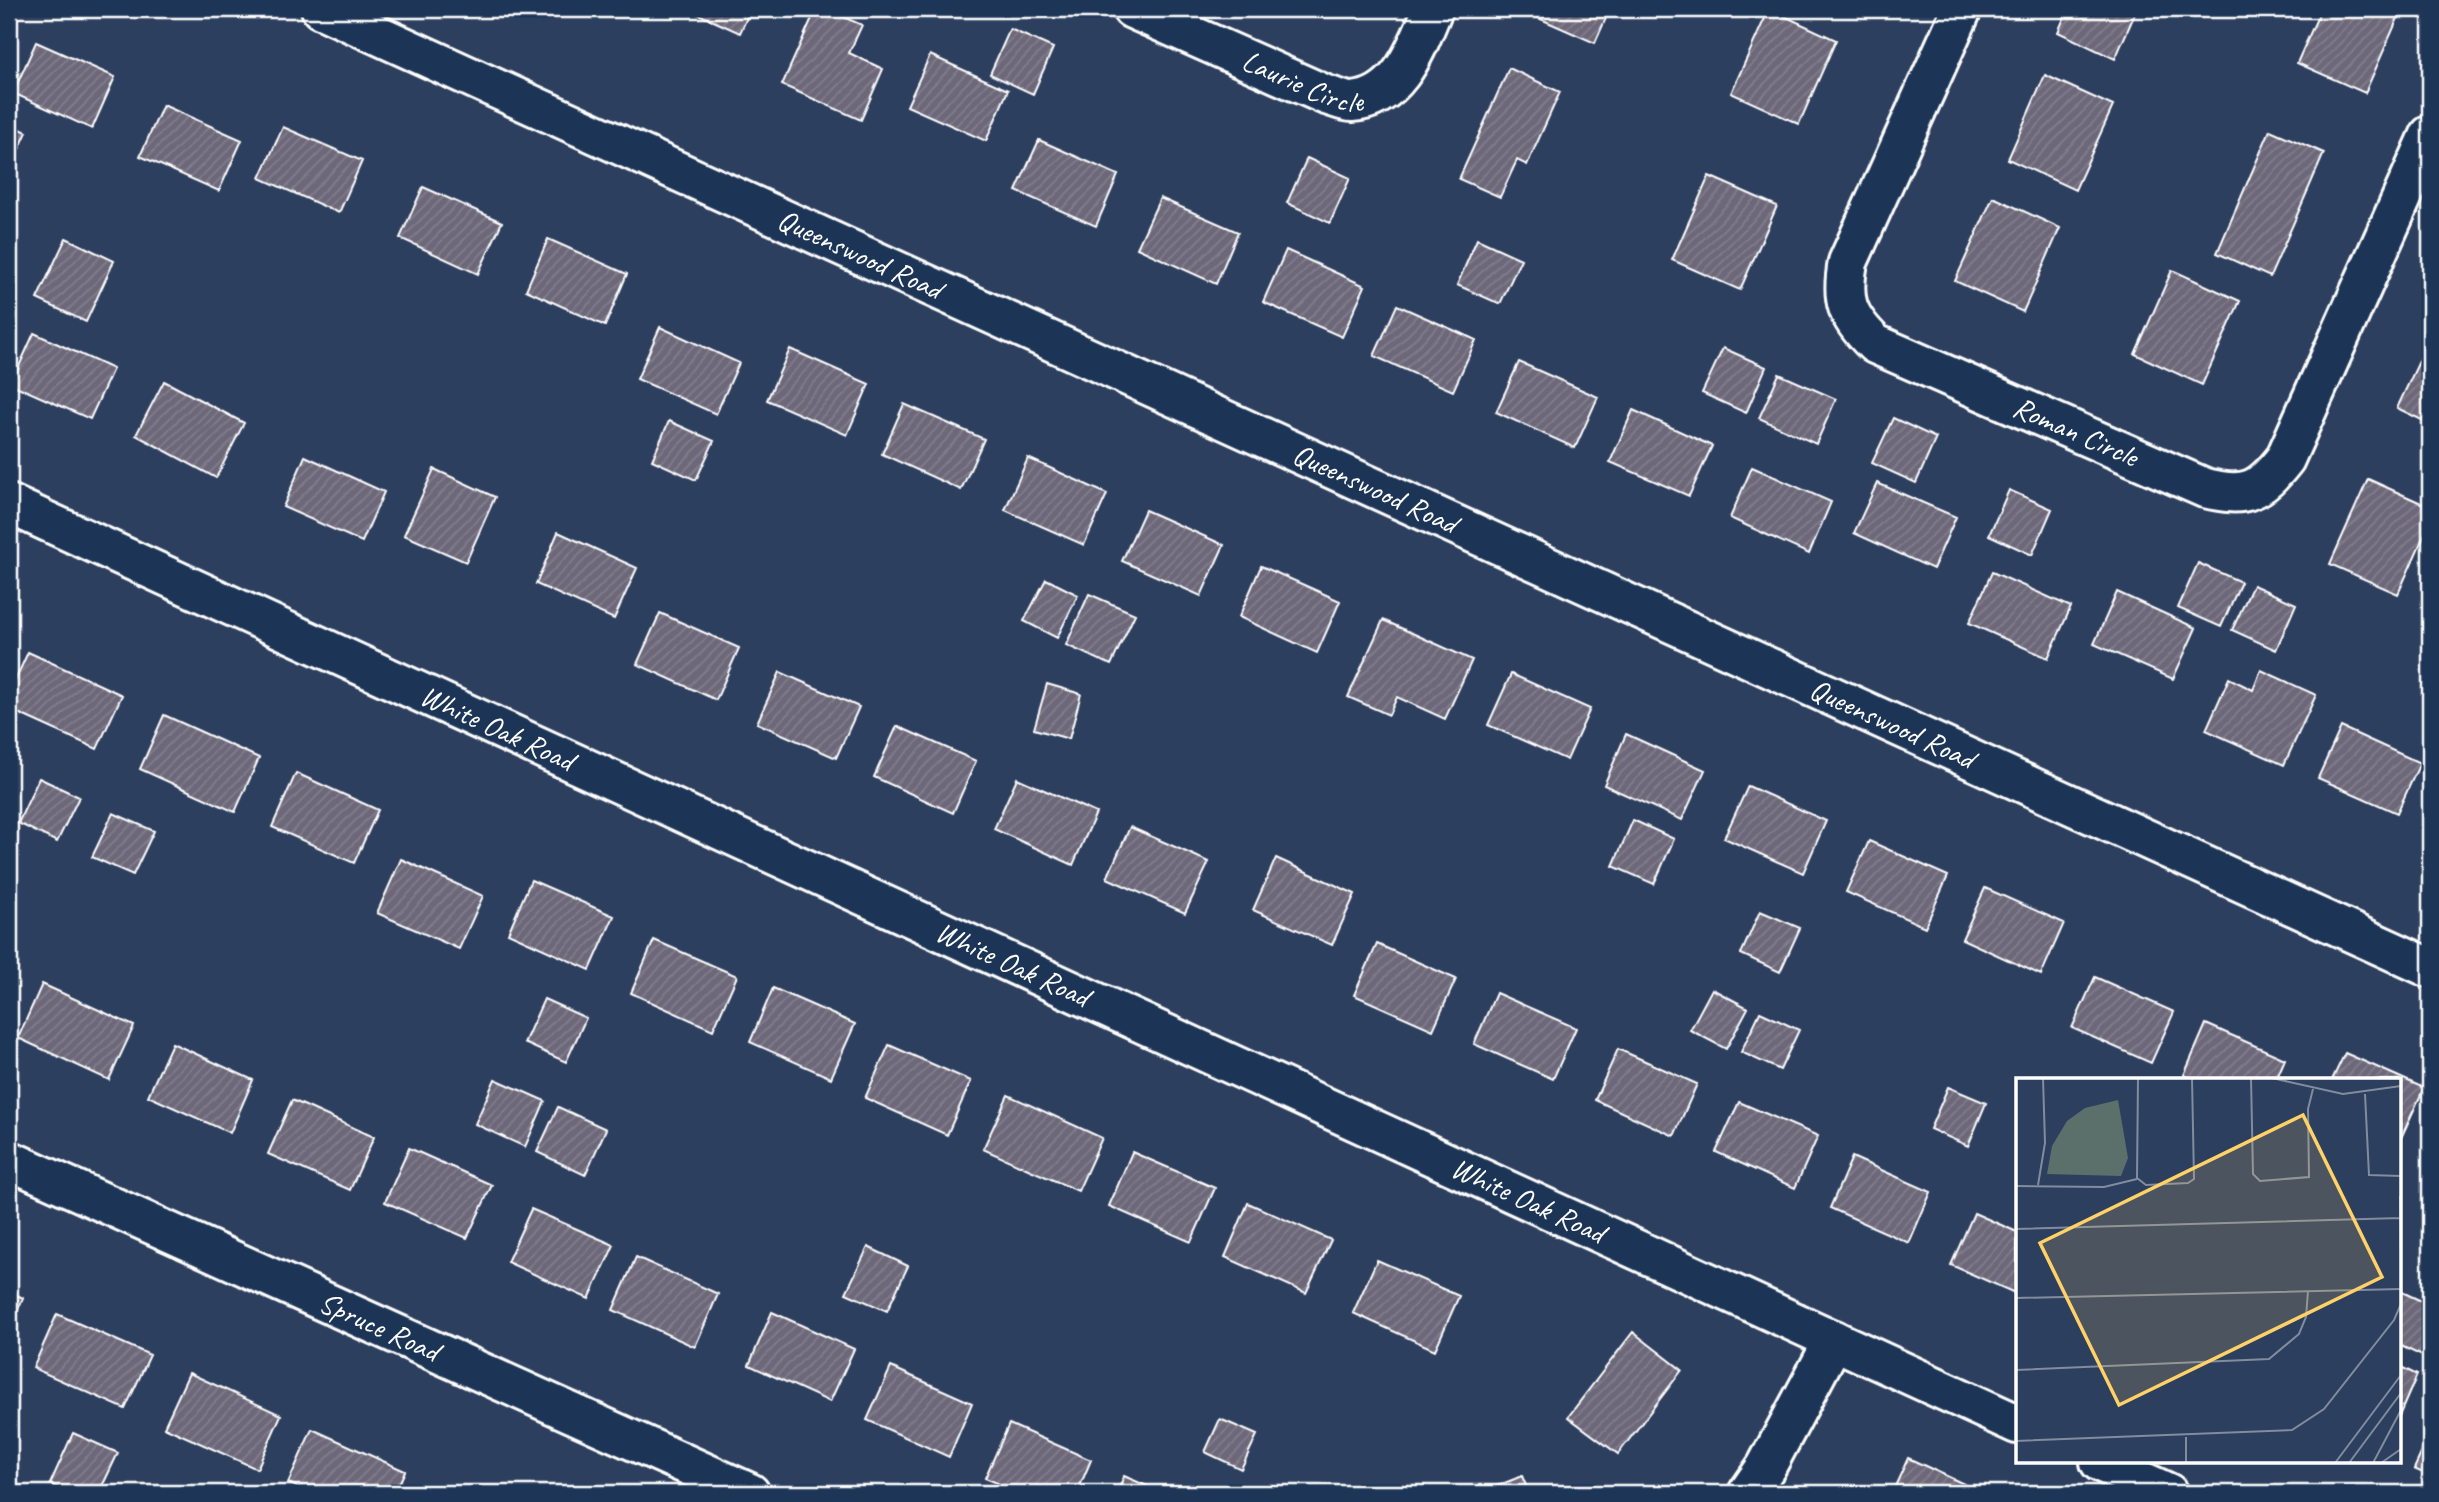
<svg xmlns="http://www.w3.org/2000/svg" width="2439" height="1502" viewBox="0 0 2439 1502" font-family="Caveat,sans-serif">
<style>
.building{fill:url(#building-hatch);stroke:#fff;stroke-width:2}
.lines{fill:none;stroke-linecap:round;stroke-linejoin:round}
.minor-casing{stroke:#fff;stroke-width:44}
.minor{stroke:#1d3557;stroke-width:38}
.labels{text-anchor:middle;stroke-width:6;stroke-linejoin:round;paint-order:stroke}
.street-label{font-size:30px;fill:#fff;stroke:#1d3557}
.inset-road{fill:none;stroke:#818c9e;stroke-width:2}
.view{fill:#ffd166;fill-opacity:0.15;stroke:#ffd166;stroke-width:3.5}
.inset-edge{fill:none;stroke:#fff;stroke-width:3.5}
</style>
<defs>
<pattern id="building-hatch" width="6" height="6" patternUnits="userSpaceOnUse" patternTransform="scale(1.75)"><rect width="6" height="6" fill="#6c6779"/><path d="M-1 1l2-2M0 6l6-6M5 7l2-2" fill="none" stroke="#827e8d"/></pattern>
</defs>
<rect width="100%" height="100%" fill="#2d3f5e"/>
<filter id="ink" filterUnits="userSpaceOnUse"><feTurbulence type="fractalNoise" baseFrequency=".0143" numOctaves="2"/><feDisplacementMap in="SourceGraphic" scale="14" xChannelSelector="R" yChannelSelector="G"/><feConvolveMatrix kernelMatrix="1 2 1 2 8 2 1 2 1" color-interpolation-filters="sRGB"/></filter>
<g filter="url(#ink)">
<!-- building -->
<path class="building" d="M687,9H751L740,33Z
M816,9H825L862,25L849,53L883,69L861,120L782,85Z
M1529,9H1610L1595,43L1527,13Z
M1769,9L1836,40L1799,124L1731,93Z
M2068,9H2137L2115,59L2058,32Z
M2321,9H2402L2365,93L2297,63Z
M1010,29L1053,48L1033,94L990,74Z
M36,42L115,77L92,129L13,93Z
M930,55L1008,90L986,141L907,106Z
M1509,68L1560,92L1527,165L1517,160L1500,197L1459,179Z
M2045,75L2113,106L2075,190L2008,159Z
M163,105L242,140L219,191L140,156Z
M9,124L27,132L9,171Z
M283,127L362,161L339,213L260,178Z
M2270,130L2324,153L2270,277L2217,253Z
M1039,140L1118,175L1096,226L1016,191Z
M1307,158L1350,178L1330,223L1287,203Z
M1709,176L1777,206L1740,290L1672,260Z
M423,187L502,222L478,274L400,238Z
M1993,197L2060,228L2023,312L1955,281Z
M1160,198L1238,232L1216,284L1137,248Z
M66,238L114,261L86,322L37,299Z
M548,239L627,274L605,326L526,290Z
M1477,239L1521,259L1500,304L1457,285Z
M1286,250L1365,286L1342,337L1263,302Z
M2172,270L2240,301L2202,385L2135,354Z
M1397,305L1476,340L1453,391L1374,356Z
M660,327L739,363L716,414L637,379Z
M34,333L113,369L90,419L11,384Z
M2430,338V424L2397,408Z
M1723,348L1766,367L1746,413L1702,393Z
M790,349L869,384L847,435L767,400Z
M1519,362L1598,397L1575,448L1496,412Z
M1779,374L1836,399L1816,444L1759,418Z
M164,381L244,423L216,478L136,435Z
M904,404L984,439L961,490L882,454Z
M1633,410L1712,446L1689,496L1610,462Z
M1893,418L1936,438L1916,483L1872,463Z
M669,421L714,441L696,480L652,460Z
M305,456L384,492L362,542L283,507Z
M1028,458L1107,494L1084,545L1005,510Z
M1752,467L1831,502L1809,554L1730,518Z
M434,469L495,497L466,562L404,535Z
M2368,479L2430,507V522L2398,594L2330,564Z
M1877,483L1956,517L1933,569L1854,533Z
M2009,490L2052,509L2032,555L1989,535Z
M1145,510L1224,545L1201,596L1122,561Z
M558,532L637,568L614,619L536,584Z
M2198,563L2241,582L2221,627L2178,608Z
M1261,566L1340,601L1317,653L1239,617Z
M1992,572L2071,607L2048,658L1969,623Z
M1046,579L1078,595L1057,638L1024,621Z
M2253,585L2296,604L2276,650L2232,630Z
M2117,592L2196,628L2173,679L2094,644Z
M1089,594L1135,614L1111,665L1066,645Z
M660,613L739,648L716,700L637,664Z
M1383,620L1472,660L1445,719L1397,697L1389,715L1348,697Z
M28,652L122,695L97,749L9,709V694Z
M2261,670L2316,695L2284,765L2206,730L2229,678L2253,690Z
M780,672L859,707L836,758L757,723Z
M1511,674L1590,709L1567,760L1488,725Z
M1047,684L1081,694L1069,739L1034,729Z
M164,715L259,758L235,812L140,769Z
M897,726L976,761L953,813L874,777Z
M2341,727L2420,763L2397,813L2318,778Z
M1626,734L1705,770L1682,820L1604,785Z
M296,773L378,810L354,863L272,827Z
M39,778L79,797L57,842L18,823Z
M1017,778L1096,813L1073,865L994,829Z
M1748,786L1826,821L1803,873L1724,838Z
M113,813L154,831L133,875L92,857Z
M1633,820L1674,839L1654,884L1613,866Z
M1130,827L1209,862L1185,913L1107,878Z
M1869,841L1948,876L1925,927L1846,892Z
M1276,858L1355,894L1332,945L1253,910Z
M401,859L483,896L459,949L377,913Z
M531,880L614,916L590,970L508,933Z
M1985,888L2064,923L2041,975L1962,939Z
M1760,911L1800,928L1780,972L1741,954Z
M654,940L737,976L713,1030L631,993Z
M1377,944L1456,979L1433,1030L1354,995Z
M2095,977L2174,1012L2151,1063L2072,1028Z
M42,984L134,1026L109,1080L18,1038Z
M773,988L855,1024L831,1078L750,1042Z
M1712,989L1748,1008L1726,1049L1690,1030Z
M1496,993L1576,1028L1553,1079L1474,1044Z
M544,999L586,1018L566,1062L524,1043Z
M1760,1012L1799,1030L1780,1070L1741,1052Z
M2206,1024L2285,1059L2276,1080H2195L2184,1075Z
M172,1043L253,1080L230,1133L148,1096Z
M889,1045L971,1081L947,1135L865,1098Z
M1618,1049L1697,1084L1674,1136L1595,1100Z
M2345,1053L2424,1088L2400,1140L2399,1080H2332Z
M495,1079L545,1101L525,1147L475,1124Z
M1948,1087L1986,1103L1968,1146L1930,1129Z
M1008,1095L1102,1138L1078,1191L983,1149Z
M292,1100L374,1137L350,1190L268,1154Z
M1739,1102L1818,1136L1795,1188L1716,1152Z
M558,1107L606,1129L585,1175L537,1152Z
M409,1148L492,1185L467,1238L385,1202Z
M1132,1152L1215,1188L1191,1242L1109,1206Z
M1852,1157L1931,1192L1909,1243L1830,1208Z
M1248,1203L1331,1240L1306,1293L1225,1257Z
M531,1209L614,1245L589,1299L507,1262Z
M1974,1213L2017,1232V1294L1951,1265Z
M868,1247L908,1266L887,1311L846,1293Z
M636,1257L718,1294L695,1347L613,1310Z
M1377,1260L1459,1296L1435,1350L1353,1313Z
M9,1291L23,1298L9,1330Z
M2402,1292L2430,1305V1338L2422,1356L2399,1345V1298Z
M772,1312L854,1349L830,1402L749,1365Z
M57,1314L150,1355L125,1409L33,1368Z
M1633,1332L1682,1370L1618,1454L1568,1417Z
M2399,1366L2417,1375L2399,1416Z
M891,1367L972,1403L949,1457L867,1420Z
M189,1373L281,1415L257,1469L164,1427Z
M1220,1419L1257,1435L1241,1469L1205,1452Z
M1009,1424L1091,1460L1077,1493H1021L985,1478Z
M312,1429L405,1471L395,1493H310L288,1483Z
M73,1433L118,1453L99,1493H70L50,1484Z
M2430,1434V1476L2414,1469Z
M1908,1458L1964,1484L1960,1493H1892Z
M1124,1476L1163,1493H1117Z
M1522,1476L1529,1493H1479Z"/>
<g class="lines">
<defs>
<g id="minor">
<path id="s1" d="M321,9L2430,968"/>
<path id="s2" d="M1132,9L1326,95C1334,97 1344,102 1352,102C1400,99 1417,46 1433,9"/>
<path id="s3" d="M1962,9L1848,262C1841,300 1846,316 1875,344L2205,488C2246,498 2259,492 2285,459L2430,135"/>
<path id="s4" d="M9,504L2017,1424"/>
<path id="s5" d="M9,1160L750,1493"/>
<path d="M2100,1462L2168,1493"/>
<path d="M1748,1493L1766,1467L1834,1340"/>
</g>
</defs>
<!-- minor casing -->
<use href="#minor" class="minor-casing"/>
<!-- minor -->
<use href="#minor" class="minor"/>
</g>
</g>
<g class="labels">
<!-- street labels -->
<g class="street-label">
<text dy="10" stroke="none"><textPath href="#s2" startOffset="186">Laurie Circle</textPath></text>
<text dy="10" stroke="none"><textPath href="#s1" startOffset="592">Queenswood Road</textPath></text>
<text dy="10" stroke="none"><textPath href="#s3" startOffset="588">Roman Circle</textPath></text>
<text dy="10" stroke="none"><textPath href="#s1" startOffset="1158">Queenswood Road</textPath></text>
<text dy="10" stroke="none"><textPath href="#s1" startOffset="1726">Queenswood Road</textPath></text>
<text dy="10" stroke="none"><textPath href="#s4" startOffset="537">White Oak Road</textPath></text>
<text dy="10" stroke="none"><textPath href="#s4" startOffset="1104">White Oak Road</textPath></text>
<text dy="10" stroke="none"><textPath href="#s4" startOffset="1671">White Oak Road</textPath></text>
<text dy="10" stroke="none"><textPath href="#s5" startOffset="406">Spruce Road</textPath></text>
</g>
</g>
<!-- overview -->
<g transform="translate(2016 1078)">
<rect width="385" height="385" fill="#2d3f5e"/>
<path d="M102,22L112,80L105,98L31,96L36,68L51,43L69,30Z" fill="#5c706b"/>
<path class="inset-road" d="M122,0L121,100L130,107L172,105L178,101L176,0M235,0L237,96L244,103L293,99L292,31L297,11M256,0L327,16L385,8M349,16L353,97L385,98M22,107L29,65L27,0M0,108L88,109L121,101M384,118L385,177M0,151L384,140M0,220L385,211M0,292L253,281L283,256L290,239L292,213M170,359V385M0,363L276,352L308,331L378,242L385,226M319,385L385,297M333,385L385,315M357,385L385,332M365,385L385,371"/>
<path class="view" d="M287,37L366,199L103,327L24,165Z"/>
<rect width="385" height="385" class="inset-edge"/>
</g>
<!-- margin -->
<rect width="2439" height="1502" fill="none" stroke="#1d3557" stroke-width="35"/>
<rect x="18" y="18" width="2404" height="1467" fill="none" stroke="#fff" stroke-width="2.5" filter="url(#ink)"/>
</svg>
